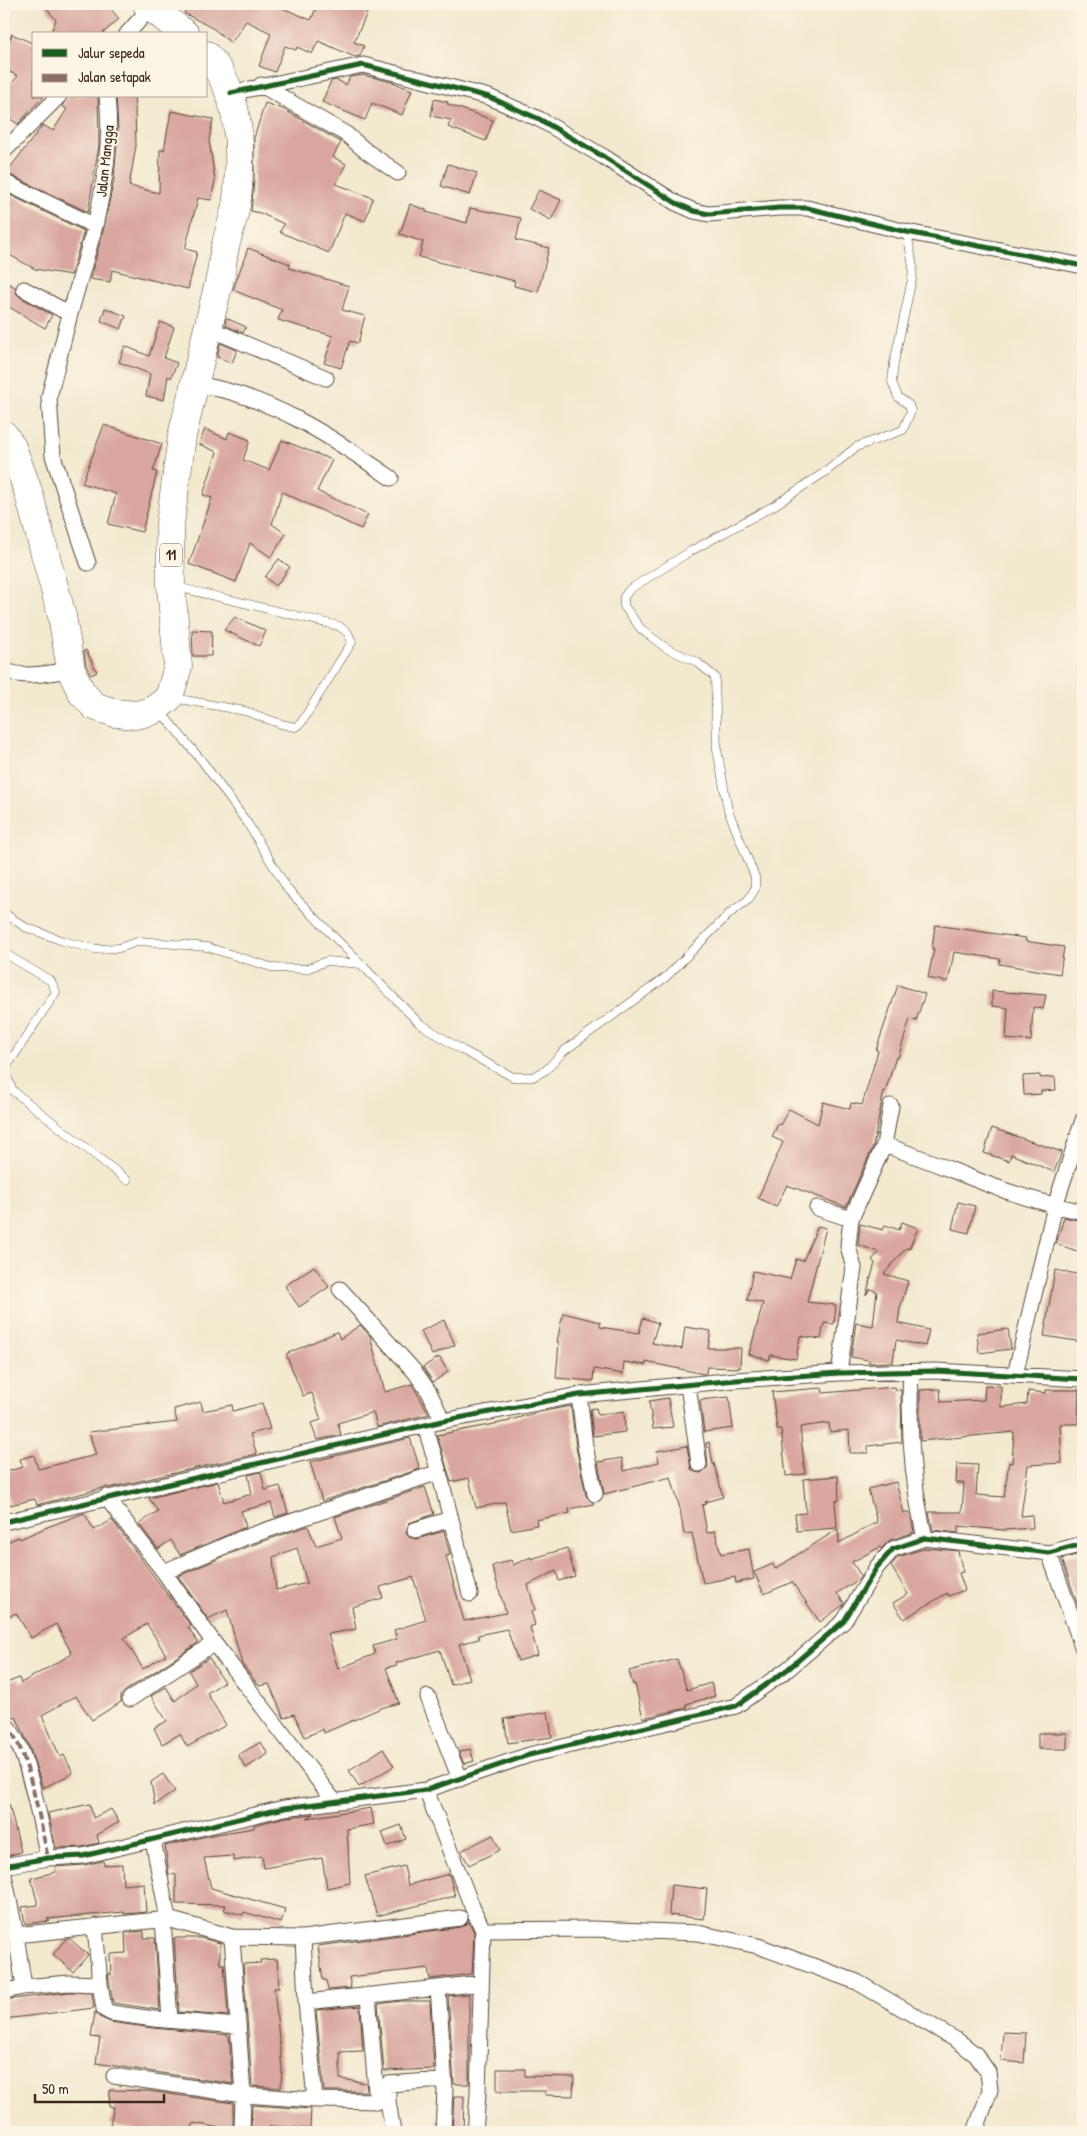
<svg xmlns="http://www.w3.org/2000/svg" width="1087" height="2136" viewBox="0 0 1087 2136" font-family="'Patrick Hand',sans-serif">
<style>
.building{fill:#d9a79f;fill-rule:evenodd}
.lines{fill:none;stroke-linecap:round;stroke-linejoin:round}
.lane-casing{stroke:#564739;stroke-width:9}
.street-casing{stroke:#564739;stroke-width:17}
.highway-casing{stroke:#564739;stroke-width:29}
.lane{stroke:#fff;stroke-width:8}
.street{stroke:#fff;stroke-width:15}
.highway{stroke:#fff;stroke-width:28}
.quiet{stroke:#8d6e63;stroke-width:4;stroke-dasharray:8 4;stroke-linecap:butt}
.cycleway-casing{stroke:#fcf5e5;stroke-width:8}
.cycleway{stroke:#1b5e20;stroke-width:5}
.labels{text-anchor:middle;stroke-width:4;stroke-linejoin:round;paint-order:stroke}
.shield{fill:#fcf5e5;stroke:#75675a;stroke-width:1}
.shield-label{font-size:14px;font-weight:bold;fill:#3b2a1e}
.street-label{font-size:15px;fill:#3b2a1e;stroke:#fcf5e5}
</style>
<rect width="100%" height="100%" fill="#fcf5e5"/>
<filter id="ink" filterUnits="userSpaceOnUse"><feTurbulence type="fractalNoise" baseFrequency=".02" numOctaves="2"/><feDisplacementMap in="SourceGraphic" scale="10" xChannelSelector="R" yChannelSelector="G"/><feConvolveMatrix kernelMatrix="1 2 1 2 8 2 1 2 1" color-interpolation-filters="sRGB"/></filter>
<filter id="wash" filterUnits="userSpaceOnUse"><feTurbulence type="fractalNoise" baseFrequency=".0096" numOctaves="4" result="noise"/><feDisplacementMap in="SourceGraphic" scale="20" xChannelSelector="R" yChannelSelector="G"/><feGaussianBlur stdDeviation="1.12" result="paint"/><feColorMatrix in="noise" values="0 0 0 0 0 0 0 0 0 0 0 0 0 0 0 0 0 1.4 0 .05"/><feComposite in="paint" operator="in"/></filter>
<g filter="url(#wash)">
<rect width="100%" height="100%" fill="#f2e9cf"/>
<g id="blocks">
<!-- building -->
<path class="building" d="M43,4H107L119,19L102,34H50L56,20Z
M189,4H273L311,20L318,4H371L354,42L364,46L360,56L355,57L318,41L312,54L297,47L296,50L285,46L275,72L259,66L271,33L246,21L231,43L214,29L184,13Z
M12,34L34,44V96H44L18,124L4,115V93L18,76L4,69V52Z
M363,75L392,82L412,90L402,115L372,103L365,120L322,102L331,81L337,80L346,85L350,77Z
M68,96H98L99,145L88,212L6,173L43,125L53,131L67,109L62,106Z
M116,96H134L135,107L136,146L129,186L159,193L160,150H164L171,111L213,119L209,140L215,181L211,200L198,198L185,249L197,252L188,289L112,270L110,282L90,279L104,228L114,179L118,129Z
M434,99L448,102L447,104L493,120L486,141L448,127L451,120L431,116Z
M265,103L283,109L341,142L333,157L346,164L336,184L373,198L365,221L345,213L329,253L280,232L284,224L260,213L251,211L254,181V138Z
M448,164L477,173L470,195L441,186Z
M539,190L561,200L551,220L529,209Z
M4,192L84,231L71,275L35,269L4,252Z
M410,204L426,210V212L467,223L470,208L521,218L516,240L549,248L538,292L514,286L515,281L419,257L423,242L400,234Z
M248,248L290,264L289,268L349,286L342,310L365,316L358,343L350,341L341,368L324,363L333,336L278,320L282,310L233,290Z
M4,281L15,287L16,293L20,297L52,315L45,328L4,304Z
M105,308L126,316L121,329L101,321Z
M226,318L246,327L243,333L225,325Z
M160,322L174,327L164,358L177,363L171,378L168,376L164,400L146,396L150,374L119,362L125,346L149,356Z
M220,343L237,350L232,363L217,357Z
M104,425L162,444L153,471L157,472L142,532L108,524L116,494L82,483Z
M205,429L227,439L229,432L250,440L243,460L269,470L282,440L332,460L317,491L368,515L361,529L282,492L272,524L286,534L271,557L250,543L236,582L189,564L212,498L203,495L217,452L199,444Z
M279,559L290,567L276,586L265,577Z
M235,617L266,631L259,646L224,630Z
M192,630L212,631L211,656H193Z
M86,650L97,672L91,675L86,665L84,651Z
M935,925L1004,935L1026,938L1025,941L1064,947L1060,974L999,964L1000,959L954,952L948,982L928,978L934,949H932Z
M898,985L925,994L916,1021L910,1019L898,1058L896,1057L885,1092L884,1091L873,1147L846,1207L787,1185L776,1207L758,1198L783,1142L772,1137L778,1124L780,1125L789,1109L818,1124L823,1102L850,1109L851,1103L862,1105L878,1051L876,1050Z
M992,991L1046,995L1043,1009L1033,1007L1031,1041L1006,1039L1008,1008L992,1006Z
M1040,1075V1078L1055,1077L1056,1090L1041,1091V1094L1024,1095L1023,1076Z
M992,1128L1062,1152L1054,1172L1011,1154L1009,1161L984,1153Z
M958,1202L975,1206L969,1233L952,1229Z
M1064,1217L1083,1221V1253L1056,1244Z
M902,1222L918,1228L909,1249L906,1248L884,1274L908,1281L900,1308L898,1323L929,1330L925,1346L896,1340L893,1362L869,1363V1360L851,1357L856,1323L873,1326L877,1291L870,1289L866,1295L875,1263L872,1260L879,1252L858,1245L860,1224L883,1230L885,1225L899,1230Z
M818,1226L826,1228L807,1302L836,1305L834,1324L824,1323L821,1339L800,1336L796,1359L771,1355L769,1360L749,1354L763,1303L747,1300L753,1271L790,1279L796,1259L803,1261Z
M314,1266L329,1287L299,1307L285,1286Z
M1055,1270L1083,1275V1342L1044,1336Z
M563,1313L600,1322V1327L639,1333L643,1318L658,1323L652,1343L682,1349L685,1327L711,1331L708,1348H741L740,1368L707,1367L706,1373L704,1374L646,1362V1365L624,1362L623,1374L594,1369L593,1381L556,1378L559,1342H557Z
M444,1320L455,1345L432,1355L421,1331Z
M360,1325L370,1336L385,1392L412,1384L429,1414L377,1427L373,1412L338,1423L341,1435L317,1440L311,1423L321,1420L312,1393L303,1396L286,1354L337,1332L340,1339Z
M1008,1329L1011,1349L979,1353L977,1333Z
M439,1357L448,1372L433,1382L423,1367Z
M985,1385L1001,1386V1407L1027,1404L1028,1391L1046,1393V1390H1079L1078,1424H1060L1062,1463L1028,1465L1021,1516L1032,1515L1033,1528L1004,1530L958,1526V1533L933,1530L929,1512H962L964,1483H956L957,1464L978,1465L976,1495L1004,1497L1009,1462L1012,1463L1014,1432L920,1441V1390L940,1389L941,1402L984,1400Z
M895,1387L896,1390H901L902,1442L868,1446V1453H850L849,1430L830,1432L829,1423L800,1427L805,1474L786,1476L781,1429H777L772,1392L822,1388L823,1393Z
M729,1397L733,1428L704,1432L700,1400Z
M668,1398L673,1427L653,1429L649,1401Z
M201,1402L203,1411L232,1405L233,1411L262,1403L270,1429L250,1434L257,1454L109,1488L107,1487L37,1505L35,1499L10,1505L4,1480V1472L23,1467L20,1459L34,1455L38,1469L96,1455L89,1432L177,1422L174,1409Z
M571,1406L576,1447L586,1496L594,1504L569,1509L570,1513L536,1520L537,1525L511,1530L505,1502L476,1508L469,1478L451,1482L437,1435L510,1421V1420L539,1412Z
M596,1408L598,1415L624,1411L625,1432L593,1436L590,1409Z
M410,1438L420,1469L322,1501L310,1462Z
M709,1442L713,1464L714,1463L723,1497L705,1502L706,1504L702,1505L707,1533L715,1531L721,1554L749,1549L754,1579L736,1583L735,1577L703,1583L692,1533L684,1534L680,1509L671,1477L604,1494L598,1462L622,1458L624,1471L659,1462L657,1451L687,1446L691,1469L695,1472L701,1473L708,1467L706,1443Z
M261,1472L265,1490L280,1486L288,1513L275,1517L271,1503L241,1511L246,1527L180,1555L171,1540L158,1549L139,1524L158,1511L149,1498L218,1482L224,1502L252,1494L248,1475Z
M838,1476L839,1500L835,1501L837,1528L797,1531L795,1514L806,1513L803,1479Z
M896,1482L904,1513H910L914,1532L890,1540L881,1549L880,1547L852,1562L861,1576L858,1580L837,1593L844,1603L843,1605L820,1622L792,1582L764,1594L754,1572L773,1564L775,1569L838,1529L839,1543L877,1522L868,1489Z
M425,1487L434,1514L409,1523L406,1532L409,1537L417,1539L444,1531L450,1555L446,1556L464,1621L506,1613L492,1566L511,1560L513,1565L531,1557V1559L567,1548L575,1576L559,1581L556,1571L528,1585L535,1610L531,1611L535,1625L530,1627L538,1655L518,1661L507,1629L478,1635L479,1639L459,1644L470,1679L451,1685L440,1650L396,1663L397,1665L386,1668L399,1703L381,1708L324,1733L323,1729L305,1737L294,1714L284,1718L269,1684L259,1686L242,1664L227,1610L208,1619L178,1576L246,1547L308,1526L316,1546L342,1538L335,1517ZM297,1548L307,1583L276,1590L273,1557ZM413,1577L426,1620L394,1630L397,1639L373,1646L375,1654L338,1669L328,1634L356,1629L352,1607L383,1598L380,1587Z
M84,1513L94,1530L112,1520L191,1626L188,1627L198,1643L125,1691L121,1695V1702L92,1720L76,1696L42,1715L60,1757L64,1755L73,1773L43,1788L28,1743L16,1717L12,1718L4,1715V1684L19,1678L21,1683L72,1654L56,1624L31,1638L16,1613L4,1619V1543L19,1537L20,1539L45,1528ZM147,1624L166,1655L143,1669L124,1638Z
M926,1548L958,1551L963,1572L959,1573L965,1590L948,1596L947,1593L904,1619L893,1603L908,1594L891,1566L898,1557Z
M1080,1554L1083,1565L1082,1618L1062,1559Z
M209,1658L224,1682L207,1693L226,1725L187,1747L180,1734L162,1744L154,1728L167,1721L151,1696L166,1687L175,1701L196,1684L189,1671Z
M677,1659L687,1690L711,1683L715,1696L686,1704L687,1708L643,1718L635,1684L633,1685L629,1671Z
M548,1712L552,1737L508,1743L504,1719Z
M1038,1733H1067V1749H1038Z
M261,1742L268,1754L246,1768L238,1755Z
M383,1749L394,1766L359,1787L349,1770Z
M470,1749L474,1761L464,1764L459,1752Z
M163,1774L175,1791L155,1805L151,1782Z
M4,1804H9L21,1852L4,1857Z
M90,1804L93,1818L111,1809L119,1822L97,1835L99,1843L82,1847L56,1848L48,1813Z
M371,1808L374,1824L347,1829L350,1883L327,1888L322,1858L264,1868L262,1856L234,1861L233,1856L204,1858L211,1888L285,1909L281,1923L244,1912L243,1915L224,1910L226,1905L176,1904V1874L169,1875L165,1846L211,1835L254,1828V1825L286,1817L314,1814L307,1818Z
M401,1825L406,1839L387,1846L382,1832Z
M493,1835L500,1850L469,1865L461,1851Z
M103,1861L104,1865L122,1864L123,1885L144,1883L146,1912L124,1914V1912L47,1919L50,1921L25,1924L22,1907L38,1905L31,1878L56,1872L55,1867L84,1865Z
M404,1866L408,1885L449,1874L455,1896L377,1916L365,1876Z
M671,1885L707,1889L704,1919L669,1915Z
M469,1922L474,1932L472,1974L430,1979L428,1968L349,1977L351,1988L328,1990L326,1980H323L318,1946L461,1927Z
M144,1931V1938H155L160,2010L113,2003L108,1973L111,1975L110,1954L126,1953L125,1933Z
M174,1938H201L220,1943V1964H224L228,2016L179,2012Z
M66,1939H70L88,1955L73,1972L53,1954Z
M277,1959L279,1988H274L282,2069L281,2088L252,2086L243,1964L261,1963L260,1960Z
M69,1992L92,1993L94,2008L4,2019V2000Z
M469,1994V2084H454L448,1996Z
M402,2001H430L434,2069L384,2071L378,2004Z
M360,2006L363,2051L340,2052V2079L366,2083L367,2091H324L316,2010Z
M95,2012L99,2017L110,2022L153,2028L229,2035L233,2084L96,2063L100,2038L91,2037Z
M1003,2032L1026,2033L1024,2063L1001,2061Z
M497,2069H525V2076L574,2077L573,2096L545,2095V2091H497Z
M110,2090L148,2091L233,2103V2130L193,2123L192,2132H132V2129L110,2124L114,2107L109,2106Z
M454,2096H464L463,2132H452Z
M252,2105L311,2109L310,2129L270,2126V2132H251Z"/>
</g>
</g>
<g filter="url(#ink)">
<use href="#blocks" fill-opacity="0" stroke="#564739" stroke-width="1"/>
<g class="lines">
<defs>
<path id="lane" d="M174,698L245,711L281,724L295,727L301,723L352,642L348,633L339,626L177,587
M160,711L202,761L248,824L288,890L419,1023L462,1050L513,1077H533L546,1070L564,1051L666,977L730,913L748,900L755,889V877L728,810L717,749L715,677L697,662L666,648L641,629L624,606V597L630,589L691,551L775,505L828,470L856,447L903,430L911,411L909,405L898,397L892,382L894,363L912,279L913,267L907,232
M4,913L25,927L63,941L95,949L119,948L140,941L207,947L274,968L306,969L327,961L361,964
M4,953L51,981L56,992L7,1066L6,1074L13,1091L127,1180"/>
<path id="street" d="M127,34L151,7
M261,85L346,134L366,151L398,173
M231,93L363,65L489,97L539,119L604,157L676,203L694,211L709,214L779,208H807L907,232L1083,266
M4,151L59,96
M4,182L95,226L70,314L49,397L53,456L88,563
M95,226C105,182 112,141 107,96
M24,289L70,314
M208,328L326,378
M194,384C267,394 332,437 391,478
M4,670C24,680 50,672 71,670
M884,1145C919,1156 953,1171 987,1184C1018,1196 1051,1205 1083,1212
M817,1208L851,1219
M340,1289L415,1372L429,1392L443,1421
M911,1372C908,1428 912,1483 925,1538
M839,1373L854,1268L848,1246L851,1219L884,1145L891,1106
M1015,1375L1055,1206L1083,1120
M688,1385L699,1464
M579,1395L585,1446L595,1494
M439,1472L470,1594
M106,1497L164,1572L214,1643L334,1801
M4,1522L443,1421L579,1395L736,1380L839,1373L936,1371L1083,1379
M415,1530L451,1519
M1049,1553L1083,1649
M164,1572L243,1538L439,1472L425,1426
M428,1697L460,1779
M130,1699L214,1643
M4,1724C26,1737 42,1831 48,1858
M426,1790L473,1909L483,1930L592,1929L698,1933L758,1946L857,1982L958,2041L976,2055L988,2072L990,2090L975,2132
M153,1840L168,1919
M4,1866L48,1858L83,1856L284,1808L426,1790L529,1755L736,1706L788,1669L844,1621L877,1567L893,1549L925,1538L1049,1553L1083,1544
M4,1875L16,1935
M163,1920L170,2020
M95,1926L100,1984
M303,1938L306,2002L438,1988
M24,1987L69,1983L100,1984L104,2009L111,2013L154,2019L237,2026
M4,1991L24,1987L16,1935L168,1919L232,1937L303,1938L460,1918
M368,1995L377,2102
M306,2002L315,2100
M114,2076L243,2095L232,1937
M388,2101L393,2132
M242,2132L243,2095L315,2100L388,2101V2084L444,2080
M443,2132L445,2089L438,1988L480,1983
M475,2132L478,2094L483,1930"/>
<path id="highway" d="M147,4L185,34
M4,435L12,447L28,491L62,616L71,670L82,693L94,706L115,713L136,715L152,711L169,698L178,666L171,586L170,524L182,436L221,274C222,265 223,256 225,247C229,231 235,215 237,199C242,152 242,91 206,55"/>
</defs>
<!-- lane casing -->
<use href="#lane" class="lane-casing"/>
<!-- street casing -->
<use href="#street" class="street-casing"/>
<!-- highway casing -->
<use href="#highway" class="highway-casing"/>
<!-- lane -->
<use href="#lane" class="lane"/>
<!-- street -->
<use href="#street" class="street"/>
<!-- highway -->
<use href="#highway" class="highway"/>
<!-- quiet -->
<path class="quiet" d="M4,1724C26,1737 42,1831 48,1858"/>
<defs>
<path id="cycleway" d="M231,93L363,65L489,97L539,119L604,157L676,203L694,211L709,214L779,208H807L907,232L1083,266
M4,1522L443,1421L579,1395L736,1380L839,1373L936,1371L1083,1379
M4,1866L48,1858L83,1856L284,1808L426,1790L529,1755L736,1706L788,1669L844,1621L877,1567L893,1549L925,1538L1049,1553L1083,1544"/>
</defs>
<!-- cycleway casing -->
<use href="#cycleway" class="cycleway-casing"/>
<!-- cycleway -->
<use href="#cycleway" class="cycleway"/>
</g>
</g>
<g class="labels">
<!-- shield labels -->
<rect class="shield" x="160" y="543.5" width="22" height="23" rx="4"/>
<g class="shield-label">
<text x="171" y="560">11</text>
</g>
<!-- street labels -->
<g class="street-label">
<text transform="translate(105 161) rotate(-84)" y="5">Jalan Mangga</text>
</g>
</g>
<!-- margin -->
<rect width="1087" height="2136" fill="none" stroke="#fcf5e5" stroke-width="20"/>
<!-- legend -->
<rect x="32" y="32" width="175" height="65" fill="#fcf5e5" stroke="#afa495"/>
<rect x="42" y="49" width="25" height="8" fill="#1b5e20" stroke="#afa495"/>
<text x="78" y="58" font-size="15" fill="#3b2a1e">Jalur sepeda</text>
<rect x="42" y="74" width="25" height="8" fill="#8d6e63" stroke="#afa495"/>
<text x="78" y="82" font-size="15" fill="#3b2a1e">Jalan setapak</text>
<!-- scale -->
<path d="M35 2094v8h129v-8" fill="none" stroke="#3b2a1e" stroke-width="2.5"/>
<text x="42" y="2094" font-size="15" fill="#3b2a1e" stroke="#fcf5e5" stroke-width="4" paint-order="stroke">50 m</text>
</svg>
